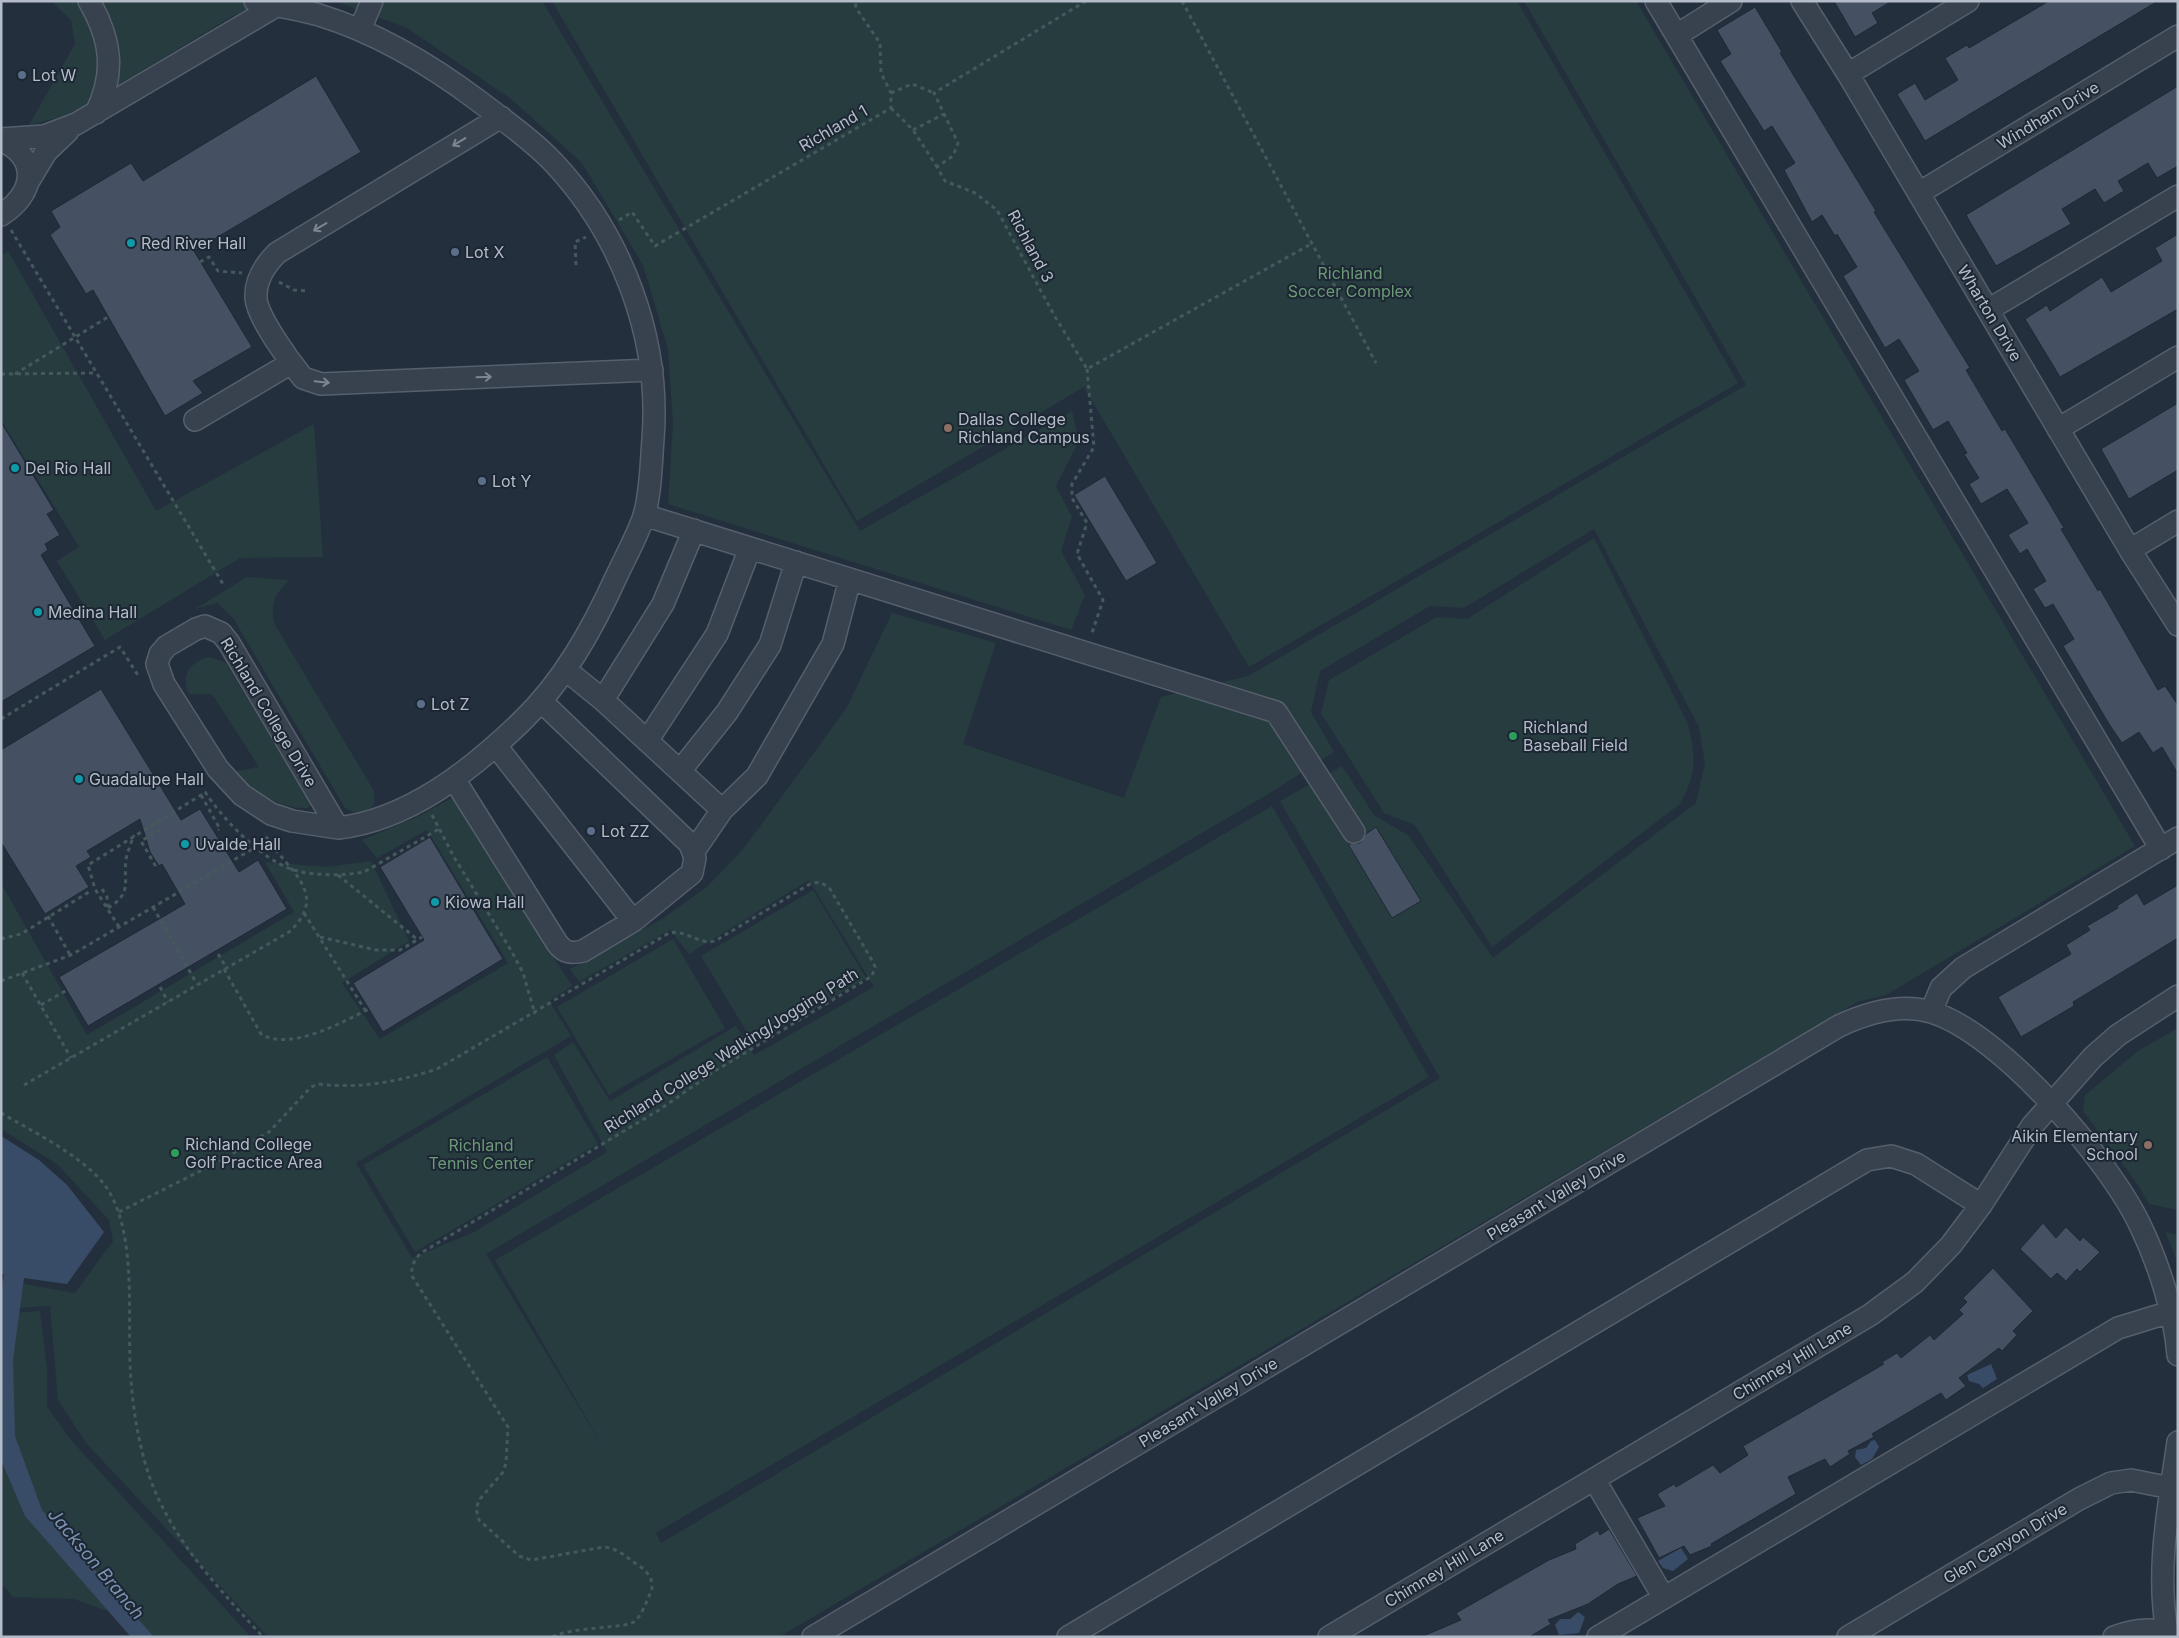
<svg xmlns="http://www.w3.org/2000/svg" width="2179" height="1638" viewBox="0 0 2179 1638" font-family="Inter,sans-serif">
<style>
.green{fill:#263c3f;fill-rule:evenodd}
.water{fill:#394c67}
.building{fill:#455162;stroke:#1f2835}
.lines{fill:none;stroke-linecap:round;stroke-linejoin:round}
.minor-casing{stroke:#565f6c;stroke-width:24}
.path{stroke:#44595c;stroke-width:3;stroke-dasharray:4 4;stroke-linecap:butt}
.minor{stroke:#38414e;stroke-width:21}
.oneway{stroke:#7c8592}
.service-dot{fill:#5c6f8a;stroke:#1d2633;stroke-width:2}
.culture-dot{fill:#0f9aa8;stroke:#1d2633;stroke-width:2}
.education-dot{fill:#8d6e63;stroke:#1d2633;stroke-width:2}
.leisure-dot{fill:#2e9e5b;stroke:#1d2633;stroke-width:2}
.labels{text-anchor:middle;stroke-width:4;stroke-linejoin:round;paint-order:stroke}
.poi-label{font-size:16px;fill:#b4bcc9;stroke:#1d2633;text-anchor:start}
.street-label{font-size:16px;fill:#b4bcc9;stroke:#1d2633}
.park-label{font-size:16px;fill:#6b9a76;stroke:#1d2633}
.water-label{font-size:18px;font-style:italic;fill:#7c92b1;stroke:#1d2633}
</style>
<rect width="100%" height="100%" fill="#242f3e"/>
<!-- green -->
<path class="green" d="M51,1H264L229,18L69,115L29,125L75,44L71,20Z
M335,1H542L860,531L1072,411L1079,441L1056,486L1072,517L1061,551L1085,595L1071,630L668,504L673,423L668,349L643,265L582,163L511,99L407,28Z
M552,1H1517L1738,383L1249,667L1084,387L857,521Z
M1524,1H1636L2135,846L1886,995L1857,1002L779,1637H268L86,1443L58,1400L50,1306L1,1309V1280L75,1293L113,1241L109,1220L57,1164L1,1129V883L87,1035L294,912L265,862L327,867L371,861L409,941L342,983L380,1039L508,963L427,830L377,858L362,840L419,816L452,798L572,986L549,1001L571,1036L356,1163L412,1258L474,1232L607,1152L554,1055L573,1042L610,1101L736,1026L754,1055L874,987L809,880L689,954L670,930L579,982L570,969L662,919L708,886L744,848L846,709L892,613L996,643L963,744L1124,798L1161,697L1248,676L1746,385ZM1594,529L1699,727L1705,763L1696,803L1493,958L1409,836L1374,815L1342,766L1280,801L1440,1078L661,1543L656,1533L1429,1077L1272,806L495,1260L605,1450L486,1254L1270,793L1334,752L1311,712L1320,671L1430,606L1464,608Z
M8,251L156,511L314,424L323,557L240,558L105,640L57,561L79,547L1,420V256Z
M1594,538L1688,724C1696,758 1697,773 1680,804L1492,947L1415,825L1384,813L1321,713L1329,680L1437,617L1467,619Z
M247,577L289,580C274,596 271,602 274,623L374,791V805C364,814 357,815 345,808L233,618L217,603L195,609Z
M209,657L225,662L311,804L308,808C280,809 253,793 236,771L259,767L212,694H189C180,675 190,662 209,657Z
M813,890L866,978L754,1044L701,956Z
M673,939L725,1028L609,1095L557,1007Z
M2178,1028V1210L2149,1204L2136,1182L2083,1111L2085,1095L2138,1051Z
M547,1057L598,1144L415,1252L363,1165Z
M2165,1232L2178,1235V1263Z
M40,1311L47,1369V1406L69,1438L251,1637H132L113,1613L74,1599L13,1597L1,1583V1314Z"/>
<!-- water -->
<path class="water" d="M1,1136L39,1160L67,1185L104,1232L67,1284L24,1278L13,1360L15,1436L42,1510L154,1637H131L25,1516L1,1460V1296L4,1274H1Z
M1991,1364L1997,1379L1983,1388L1979,1384L1969,1381L1967,1375Z
M1875,1440L1879,1447L1872,1459L1861,1465L1855,1457L1856,1450L1866,1448L1871,1441Z
M1681,1548L1688,1559L1673,1571L1663,1568L1658,1561Z
M1578,1612L1585,1617L1579,1633L1559,1635L1555,1625L1560,1619H1570Z"/>
<!-- building -->
<path class="building" d="M1834,1H1892L1872,13L1878,23L1855,37Z
M2049,1H2158L1925,141L1897,94L1915,83L1925,100L1958,80L1945,58L1967,45L1969,48Z
M1755,7L1782,52L1780,53L1876,211L1874,212L1970,368L1966,370L2002,431L2005,429L2032,474L2064,528L2061,529L2098,591L2100,589L2158,690L2165,686L2178,705V774L2162,747L2153,753L2139,732L2122,743L2109,724L2063,646L2074,639L2053,604L2045,608L2033,589L2046,581L2027,549L2020,554L2008,535L2028,523L2007,489L1981,504L1969,484L1979,478L1964,454L1967,453L1948,421L1933,430L1904,380L1919,371L1899,339L1885,348L1843,276L1857,267L1837,234L1835,236L1822,215L1812,222L1784,170L1795,163L1772,126L1764,131L1720,61L1731,54L1717,30Z
M316,76L361,152L194,251L252,347L193,381L203,393L165,416L93,290L86,294L50,235L60,227L51,211L131,163L143,181Z
M2178,86V166L2157,178L2148,163L2118,181L2124,191L2104,203L2095,189L2062,209L2071,224L1996,266L1966,215Z
M2178,234V309L2060,377L2025,319L2047,305L2050,311L2102,277L2111,292L2162,261L2155,248Z
M2178,403V470L2129,499L2101,449Z
M1,422L54,510L47,514L60,535L45,544L48,550L41,555L95,646L1,702Z
M1105,476L1157,563L1126,581L1074,495Z
M101,689L181,820L200,809L239,872L258,860L287,909L88,1026L59,977L185,904L162,864L159,866L150,852L140,819L87,851L91,857L76,866L89,887L45,914L1,842V750Z
M1376,827L1421,901L1392,918L1348,844L1360,843L1366,834Z
M430,837L503,959L383,1032L353,983L424,940L380,867Z
M2178,885V938L2073,1002L2074,1006L2021,1037L1998,997L2071,954L2066,945L2090,930L2087,926L2118,908L2117,906L2137,893L2144,905Z
M2043,1223L2056,1238L2066,1227L2080,1241L2083,1237L2100,1252L2080,1272L2077,1269L2066,1281L2057,1273L2051,1279L2020,1249Z
M1993,1268L2033,1311L2013,1331L2017,1335L2002,1351L1999,1348L1959,1378L1966,1386L1946,1400L1941,1393L1872,1434L1874,1437L1848,1451L1850,1454L1830,1467L1825,1459L1788,1477L1796,1494L1711,1544L1712,1546L1690,1555L1684,1546L1659,1558L1637,1518L1665,1506L1657,1494L1674,1484L1676,1487L1713,1465L1720,1473L1748,1455L1743,1446L1884,1364L1882,1362L1897,1353L1901,1358L1930,1335L1934,1340L1963,1314L1959,1310L1967,1302L1963,1298Z
M1609,1529L1637,1576L1618,1584L1588,1604L1548,1620L1551,1624L1529,1637H1421L1461,1620L1456,1613L1549,1560L1576,1549L1575,1544L1598,1530L1600,1535Z"/>
<g class="lines">
<defs>
<path id="minor" d="M89,1C111,39 116,72 96,113
M255,1C276,6 298,9 319,15C378,33 431,65 480,102C505,121 532,140 553,162C622,235 661,339 653,439C651,464 651,492 644,516C637,536 626,556 617,575C592,630 563,682 520,723C470,771 408,820 338,828
M1656,1L2161,849
M1802,1L1848,74L2130,550L2178,625
M360,30L372,1
M1677,35L1731,1
M1848,74L1968,1
M501,117L277,253C265,265 255,280 256,298C257,317 290,362 303,378L321,384L652,370
M1,139L44,136L76,124L276,6
M1,140C40,158 35,194 1,215
M28,182L46,152L68,131
M1919,193L2178,36
M1988,310L2178,196
M195,420L291,363
M2058,429L2178,357
M644,515L1276,712L1354,832
M2130,550L2178,521
M205,626L221,633L229,643L338,828L292,821L271,814L242,795L218,769L164,684L157,664L160,654L167,646L196,629Z
M566,670L603,700L663,604L694,530
M603,700L722,810L757,776L833,644L850,579
M647,741L717,634L750,548
M496,746L633,921
M680,771L727,712L770,645L796,562
M454,779L557,943C564,953 572,954 583,951L633,921L692,873L695,858L690,844L541,701
M694,851L722,810
M1931,1012L1941,988L1963,968L2178,838
M1594,1479L1664,1598
M813,1637L1839,1026C1867,1013 1900,1003 1931,1012C2001,1033 2109,1160 2140,1225C2158,1262 2175,1314 2178,1355
M1068,1637L1867,1160L1891,1156L1916,1164L1981,1205
M1329,1637L1870,1315L1915,1282L1951,1245L1981,1205L2032,1126L2093,1057L2118,1035L2178,996
M1598,1637L2118,1328L2170,1312
M1848,1637L2079,1499L2111,1483L2131,1480L2171,1488
M2114,1637C2133,1630 2147,1628 2167,1632
M2168,1637C2155,1573 2169,1505 2178,1442"/>
</defs>
<!-- minor casing -->
<use href="#minor" class="minor-casing"/>
<!-- path -->
<path class="path" d="M1086,1L934,93L958,143L953,156L937,167L945,181L975,193L997,210L1054,315L1087,369L1311,244
M1182,1L1376,363
M891,93L912,84L934,93
M891,108L913,130L937,167
M913,130L944,114
M619,220L632,212L655,246L891,108V93L881,73L880,43L856,8L855,1
M11,230L223,584
M200,262L209,257L218,271L242,273
M576,265L575,242L586,237
M279,282L294,290L307,291
M1087,369L1094,447L1072,484V498L1087,523L1077,554L1103,600L1091,636
M1,374L97,373
M15,374L108,317
M1,719L120,647L139,677
M205,792C223,819 260,858 291,869C310,876 345,876 364,872L439,829
M201,795L220,829L218,830
M432,815L454,857L512,952L523,973L535,1014
M156,822L160,830L141,841L155,865L157,864
M338,875L418,940
M102,889L107,897L108,907
M153,907L197,984
M108,908C133,893 123,882 126,859C128,851 131,843 134,835
M304,913L365,1010
M48,916L70,955
M119,927L95,889L88,865L206,792
M320,937L376,950H400L422,937
M1,939L21,934L89,892
M218,954L226,967
M224,969L261,1034C290,1052 342,1022 369,1009
M22,973L71,1058
M1,981L71,955L256,847
M160,987L168,1002
M41,1005L67,990
M24,1085L289,932C333,892 283,868 264,833
M1,1113C32,1131 86,1158 106,1187C139,1234 126,1325 131,1380C133,1407 137,1433 144,1459C163,1531 214,1583 263,1637
M119,1212L220,1161L269,1132L311,1087L318,1084C360,1089 397,1082 437,1069L669,933C686,929 698,945 715,941L810,884C819,881 823,883 830,889L873,962L875,967L872,976L715,1071L659,1110L421,1253C414,1260 411,1266 412,1276L508,1427L506,1463L503,1472L480,1499L476,1508L479,1520L519,1556L531,1560L604,1547C618,1548 627,1558 638,1565C648,1571 656,1582 650,1594C646,1602 642,1615 635,1621C627,1629 573,1626 552,1637"/>
<!-- minor -->
<use href="#minor" class="minor"/>
</g>
<!-- one-way arrows -->
<defs><path id="oneway-shaft" d="M-6 0H5M1.5-3L5.5 0L1.5 3" fill="none" stroke-width="1.6" stroke-linecap="round" stroke-linejoin="round" transform="scale(1.25)"/></defs>
<g class="oneway">
<use href="#oneway-shaft" transform="translate(459 142) rotate(149)"/>
<use href="#oneway-shaft" transform="translate(320 227) rotate(149)"/>
<use href="#oneway-shaft" transform="translate(484 377) rotate(-2)"/>
<use href="#oneway-shaft" transform="translate(322 382) rotate(6)"/>
</g>
<!-- markers -->
<g class="service-dot">
<circle cx="22" cy="75" r="5"/>
<circle cx="455" cy="252" r="5"/>
<circle cx="482" cy="481" r="5"/>
<circle cx="421" cy="704" r="5"/>
<circle cx="591" cy="831" r="5"/>
</g>
<g class="culture-dot">
<circle cx="131" cy="243" r="5"/>
<circle cx="15" cy="468" r="5"/>
<circle cx="38" cy="612" r="5"/>
<circle cx="79" cy="779" r="5"/>
<circle cx="185" cy="844" r="5"/>
<circle cx="435" cy="902" r="5"/>
</g>
<g class="education-dot">
<circle cx="948" cy="428" r="5"/>
<circle cx="2148" cy="1145" r="5"/>
</g>
<g class="leisure-dot">
<circle cx="1513" cy="736" r="5"/>
<circle cx="175" cy="1153" r="5"/>
</g>
<g class="labels">
<!-- poi labels -->
<g class="poi-label">
<text x="32" y="81">Lot W</text>
<text x="141" y="249">Red River Hall</text>
<text x="465" y="258">Lot X</text>
<text x="958" y="425">Dallas College<tspan x="958" dy="18">Richland Campus</tspan></text>
<text x="25" y="474">Del Rio Hall</text>
<text x="492" y="487">Lot Y</text>
<text x="48" y="618">Medina Hall</text>
<text x="431" y="710">Lot Z</text>
<text x="1523" y="733">Richland<tspan x="1523" dy="18">Baseball Field</tspan></text>
<text x="89" y="785">Guadalupe Hall</text>
<text x="601" y="837">Lot ZZ</text>
<text x="195" y="850">Uvalde Hall</text>
<text x="445" y="908">Kiowa Hall</text>
<text x="2138" y="1142" text-anchor="end">Aikin Elementary<tspan x="2138" dy="18">School</tspan></text>
<text x="185" y="1150">Richland College<tspan x="185" dy="18">Golf Practice Area</tspan></text>
</g>
<!-- street labels -->
<g class="street-label">
<text transform="translate(2048 115) rotate(-31)" y="6">Windham Drive</text>
<text transform="translate(833 128) rotate(-30)" y="6">Richland 1</text>
<text transform="translate(1031 246) rotate(62)" y="6">Richland 3</text>
<text transform="translate(1990 313) rotate(59)" y="6">Wharton Drive</text>
<text transform="translate(269 712) rotate(59)" y="6">Richland College Drive</text>
<text transform="translate(731 1050) rotate(-32)" y="6">Richland College Walking/Jogging Path</text>
<text transform="translate(1556 1195) rotate(-31)" y="6">Pleasant Valley Drive</text>
<text transform="translate(1792 1361) rotate(-31)" y="6">Chimney Hill Lane</text>
<text transform="translate(1208 1402) rotate(-31)" y="6">Pleasant Valley Drive</text>
<text transform="translate(2005 1543) rotate(-31)" y="6">Glen Canyon Drive</text>
<text transform="translate(1444 1568) rotate(-31)" y="6">Chimney Hill Lane</text>
</g>
<!-- park labels -->
<g class="park-label">
<text x="1350" y="279">Richland<tspan x="1350" dy="18">Soccer Complex</tspan></text>
<text x="481" y="1151">Richland<tspan x="481" dy="18">Tennis Center</tspan></text>
</g>
<!-- water labels -->
<g class="water-label">
<text transform="translate(96 1564) rotate(50)" y="6">Jackson Branch</text>
</g>
</g>
<!-- border -->
<rect width="2179" height="1638" fill="none" stroke="#b4bcc9" stroke-width="5"/>
</svg>
